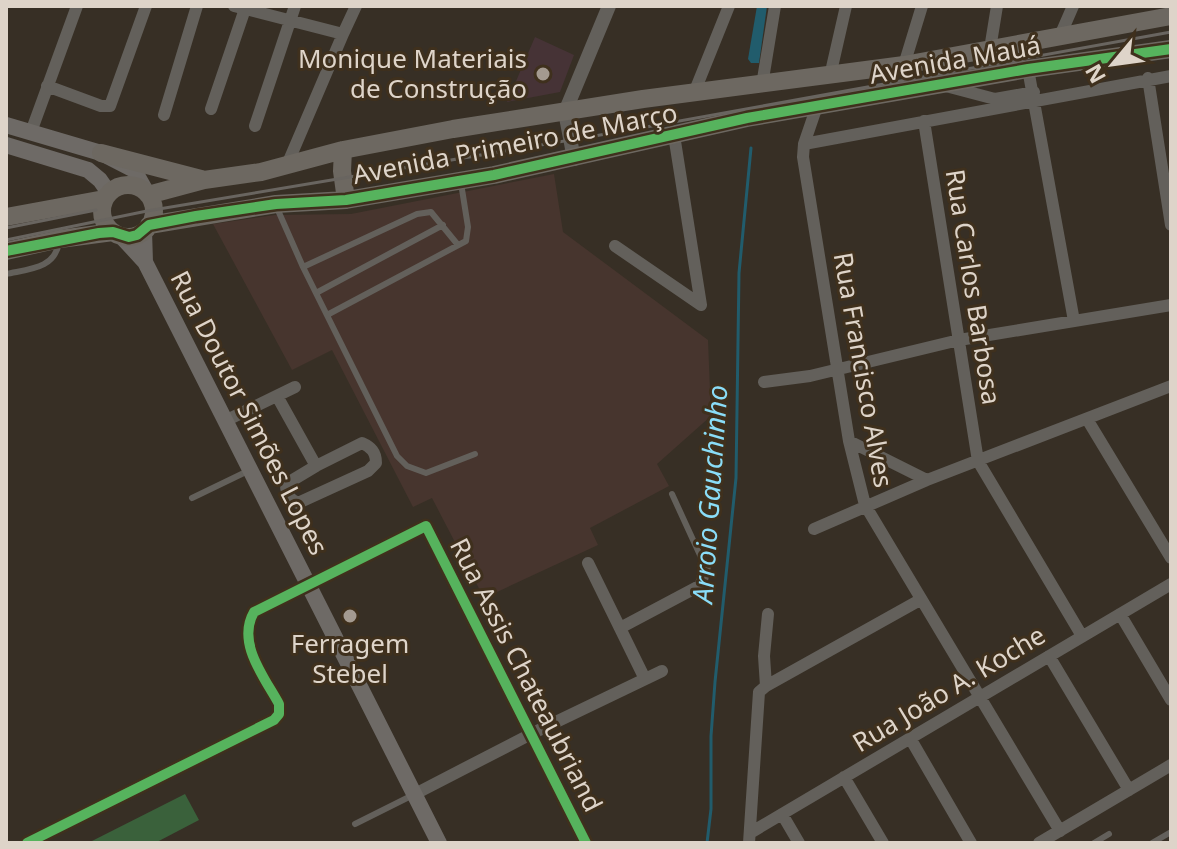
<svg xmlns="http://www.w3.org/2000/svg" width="1177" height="849" viewBox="0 0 1177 849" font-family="'Noto Sans',sans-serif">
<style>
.commercial{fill:#463336}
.industrial{fill:#47352e}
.green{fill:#3a613b}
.water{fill:#215c6c}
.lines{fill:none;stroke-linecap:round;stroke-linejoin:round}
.stream{stroke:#215c6c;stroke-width:3}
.service{stroke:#63605b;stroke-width:6}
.minor{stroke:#63605b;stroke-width:12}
.tertiary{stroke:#63605b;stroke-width:14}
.secondary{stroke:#6e6a66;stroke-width:16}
.primary{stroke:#6d6861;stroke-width:18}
.rail{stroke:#696560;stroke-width:3}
.cycleway-casing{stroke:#3f301d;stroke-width:15}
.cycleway{stroke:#56b35d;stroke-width:10}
.poi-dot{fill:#a49a90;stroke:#3f301d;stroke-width:3}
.labels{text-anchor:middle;stroke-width:6;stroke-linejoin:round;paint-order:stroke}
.poi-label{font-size:26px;fill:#ded4c9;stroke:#3f301d;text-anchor:end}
.street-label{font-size:26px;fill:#ded4c9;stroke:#3f301d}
.water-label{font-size:28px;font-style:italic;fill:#8addf8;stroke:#3f301d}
</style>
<rect width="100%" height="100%" fill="#372f25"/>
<!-- commercial -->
<path class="commercial" d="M535,37L574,55L560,92L507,102Z"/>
<!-- industrial -->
<path class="industrial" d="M554,174L563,232L708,340L711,416L657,464L669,486L590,528L598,545L484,598L432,498L413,507L332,350L292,370L213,224L275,215L351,214Z"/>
<!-- green -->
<path class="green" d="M185,794L199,820L155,843H88Z"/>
<!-- water -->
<path class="water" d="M757,6H767L759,63H751L748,59Z"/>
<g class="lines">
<!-- stream -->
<path class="stream" d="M707,843L711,809V736L715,682L736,478L739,273L751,148"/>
<!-- service -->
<path class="service" d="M277,208L303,267L397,456L407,466L426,473L475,454
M303,267L417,214L431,212L458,245
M6,274C29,269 55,269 59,242
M316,293L443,225
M327,315L466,241L468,227L461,183
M672,494L705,566
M192,498L250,470
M355,824L413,795
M1094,843L1109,834
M1152,843L1171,832"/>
<!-- minor -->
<path class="minor" d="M234,6L343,34L287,165
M997,6L990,49L1028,69L1074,321
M343,34L356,6
M1060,36L1073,6
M904,65L922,6
M830,76L846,6
M1148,78L1171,225
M762,85L775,6
M942,85L995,99L1034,92
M47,86L101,106H110L146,6
M694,93L729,6
M817,106L804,144L803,157L849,441L865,505L1060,831
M211,109L246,6
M164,115L197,6
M924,121L978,461L1082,636
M255,126L295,6
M31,132L77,6
M674,135L701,305
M804,144L1171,76
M615,246L701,305
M764,382L810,376L959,340L1171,305
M277,396L316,466L362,443C371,447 376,452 376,463L368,471L298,503C289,500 286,493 286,484L316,466
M1087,419L1171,558
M225,421L295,387
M849,441L927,480
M814,529L927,480L1171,386
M588,563L645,679
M1120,614L1171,700
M620,628L701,585L705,566
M1049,656L1129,790
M766,686L764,656L768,614
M910,738L971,843
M844,777L883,843
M415,794L533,733L662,671
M782,814L799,843
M750,833L1171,584
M27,843L274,720L279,714V704C265,678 236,643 254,612L426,526L586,843
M749,843L759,692L766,686L920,600
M1039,843L1171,765"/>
<!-- tertiary -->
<path class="tertiary" d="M574,159L565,112L609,6"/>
<!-- secondary -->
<path class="secondary" d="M6,125L101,153L134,170L148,195
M6,145L88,170L100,180L109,193
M144,231L145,262
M121,236L145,262L439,843"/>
<!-- primary -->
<path class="primary" d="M343,150L342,171L346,200
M101,153L201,179
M102 211a26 26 0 1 1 52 0a26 26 0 1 1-52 0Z
M148,195L204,180L261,172L343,150L453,129L643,99L904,65L1171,16
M6,217L104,199
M149,225L276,204L346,200L494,175L747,118L1028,69L1171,49
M6,251L60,239L113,232"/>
<!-- rail -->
<path class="rail" d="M6,228L96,210
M6,240L147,211L624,131L1171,32"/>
<defs>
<path id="cycleway" d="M6,251L99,233L113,232L129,237L137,235L149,225L196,216L276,204L346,200L494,175L747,118L1028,69L1171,49
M27,843L274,720L279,714V704C265,678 236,643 254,612L426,526L586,843"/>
</defs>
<!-- cycleway casing -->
<use href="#cycleway" class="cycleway-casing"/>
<!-- cycleway -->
<use href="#cycleway" class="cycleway"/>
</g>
<!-- markers -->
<g class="poi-dot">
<circle cx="543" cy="74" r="8"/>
<circle cx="350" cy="616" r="8"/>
</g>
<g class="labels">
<!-- poi labels -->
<g class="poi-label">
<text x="527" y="68">Monique Materiais<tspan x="527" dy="30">de Construção</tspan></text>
<text x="350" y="653" text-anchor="middle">Ferragem<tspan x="350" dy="30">Stebel</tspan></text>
</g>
<!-- street labels -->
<g class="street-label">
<text transform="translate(955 60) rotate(-10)" y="9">Avenida Mauá</text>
<text transform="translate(515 144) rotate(-11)" y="9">Avenida Primeiro de Março</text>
<text transform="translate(973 287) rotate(81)" y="9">Rua Carlos Barbosa</text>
<text transform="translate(863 370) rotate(80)" y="9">Rua Francisco Alves</text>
<text transform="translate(249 413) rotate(63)" y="9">Rua Doutor Simões Lopes</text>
<text transform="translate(526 675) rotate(63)" y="9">Rua Assis Chateaubriand</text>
<text transform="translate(949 689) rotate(-31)" y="9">Rua João A. Koche</text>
</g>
<!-- water labels -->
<g class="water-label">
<text transform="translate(710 494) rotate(-86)" y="10">Arroio Gauchinho</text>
</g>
</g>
<!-- border -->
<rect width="1177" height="849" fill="none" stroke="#ded4c9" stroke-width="16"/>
<!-- north arrow -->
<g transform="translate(1113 64) rotate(241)" stroke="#3f301d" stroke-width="6" paint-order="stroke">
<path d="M0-6L14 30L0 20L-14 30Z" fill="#ded4c9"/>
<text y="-12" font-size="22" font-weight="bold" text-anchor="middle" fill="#ded4c9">N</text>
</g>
</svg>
